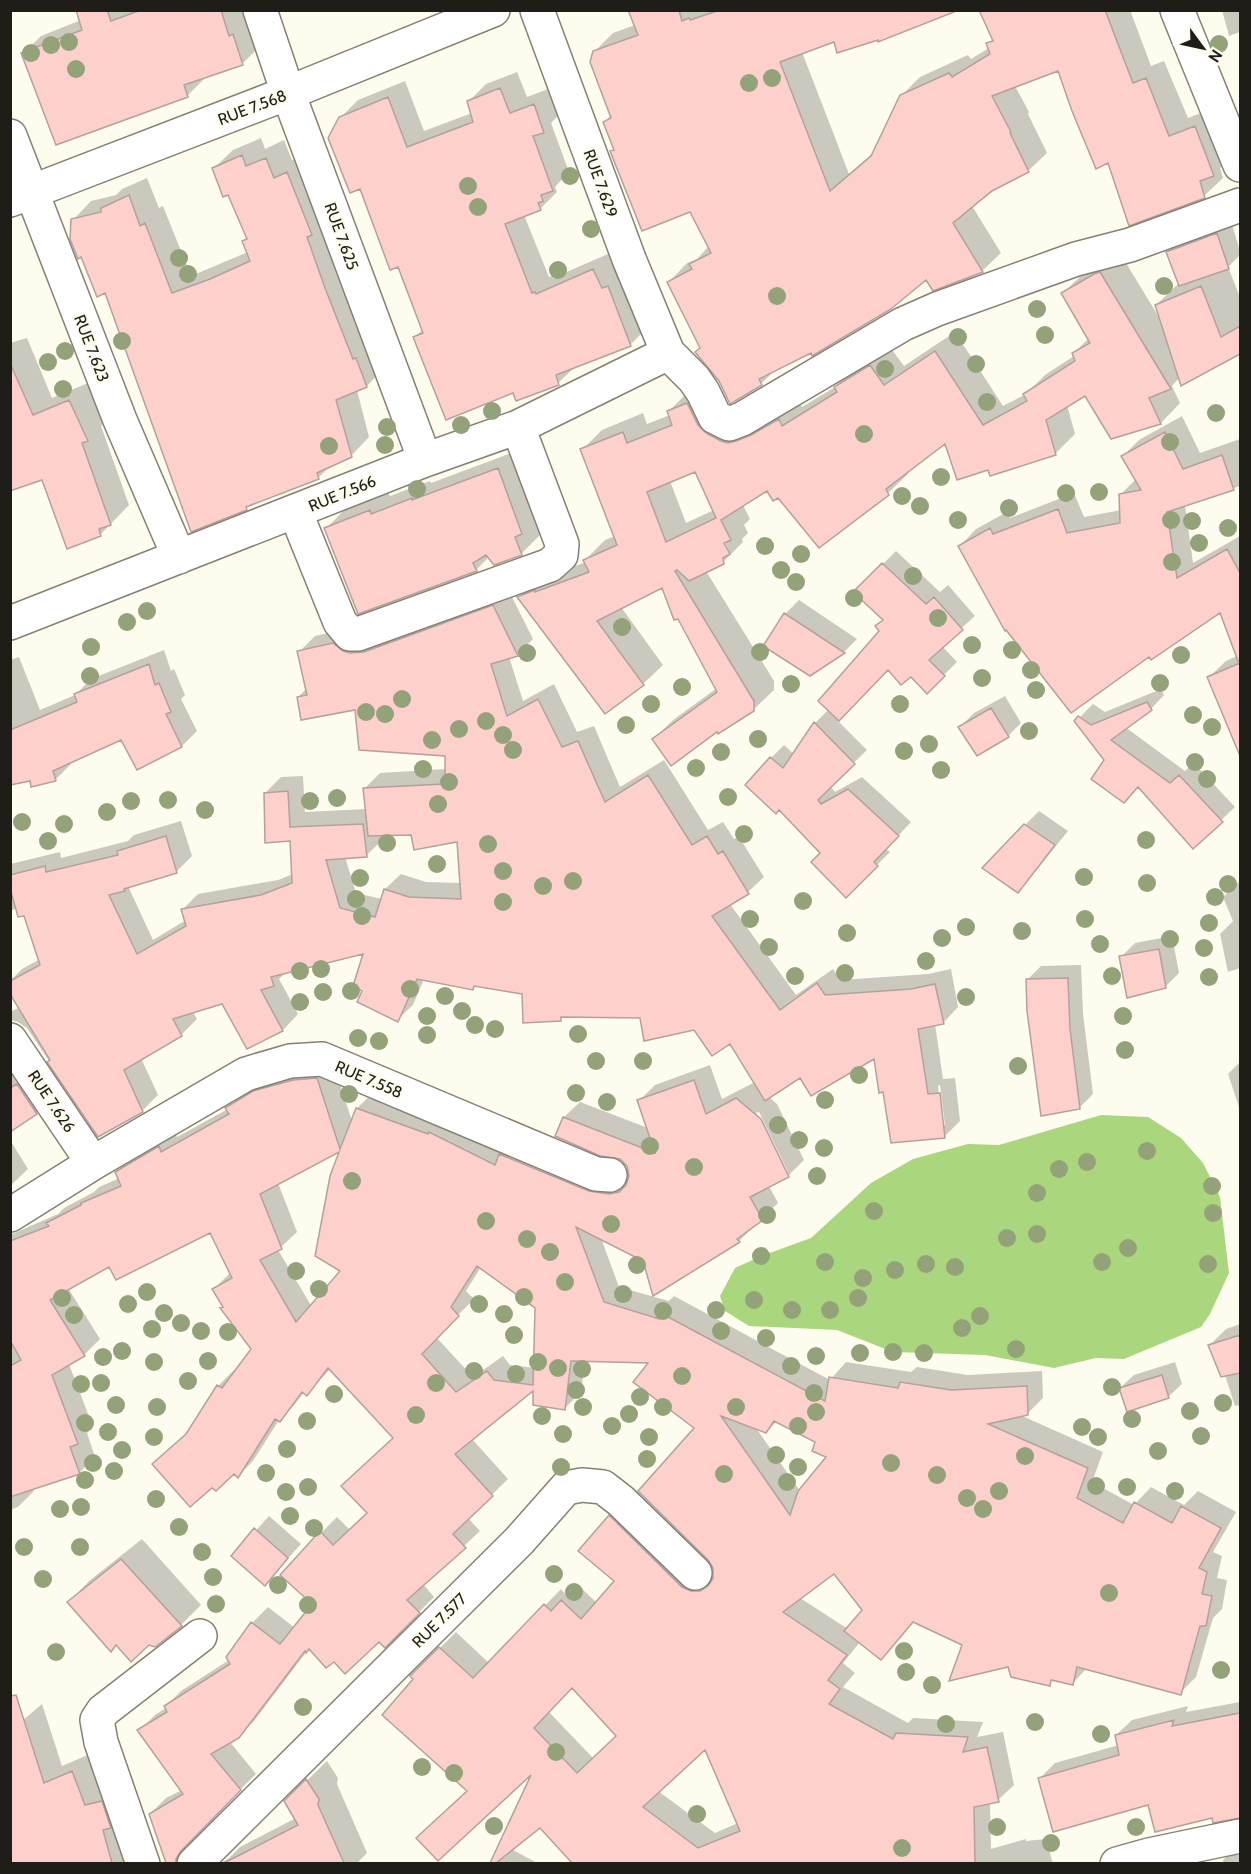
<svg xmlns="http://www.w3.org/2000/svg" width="1251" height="1874" viewBox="0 0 1251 1874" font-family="Cabin,sans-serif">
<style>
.forest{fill:#aad77d}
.shadow{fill:#0003;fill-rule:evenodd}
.building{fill:#fdd0cb;stroke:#b4a09e;stroke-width:1.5;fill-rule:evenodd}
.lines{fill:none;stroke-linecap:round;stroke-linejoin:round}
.street-casing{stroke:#858273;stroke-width:36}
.primary-casing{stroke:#858273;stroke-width:36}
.street{stroke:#fff;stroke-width:33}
.primary{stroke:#fff;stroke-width:33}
.tree{fill:#94a27a}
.labels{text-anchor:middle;stroke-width:5;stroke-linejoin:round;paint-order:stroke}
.street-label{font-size:16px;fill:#1e1d17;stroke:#fefcee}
</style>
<rect width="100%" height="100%" fill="#fefcee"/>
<!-- forest -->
<path class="forest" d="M1101,1115L1148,1117L1181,1138L1203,1163L1220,1197L1229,1273L1210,1314L1201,1327L1124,1359L1096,1358L1054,1368L985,1355L893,1352L837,1330L749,1326L725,1311L720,1296L735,1268L761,1256L811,1238L871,1183L913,1159L968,1144L999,1145Z"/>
<!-- shadow -->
<path class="shadow" d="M77,10H244L260,46L242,64L205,76V78L187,96L23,54L41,36L81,20Z
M636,10H933L835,40L802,52L849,174L874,152L901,96L920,77L968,55L971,59L989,48L988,44L994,38L980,10H1130L1151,66L1164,61L1188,118L1214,108L1232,156L1220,168L1223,178L1204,196L1109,161L1059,69L1015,86L1029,112L1028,114L1047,153L1028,171L992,190L972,206L1001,253L982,271L927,278L811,351L777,368L761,384L702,347L669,282L687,263L697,259L709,246L691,210L611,152L615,149L604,122L612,115L594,52L613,33L635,25Z
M1222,10H1240V32L1229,36Z
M517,72L527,97L551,88L560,114L551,123L569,172L555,187L557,192L540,209L524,215L549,277L552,276L553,278L610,253L647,328L630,345L576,366L558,383L514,391L414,338L423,329L340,118L358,100L405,81L424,131L472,113L469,101L486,84Z
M261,138L265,149L284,140L292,160L306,155L385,367L367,386L357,390L369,437L351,456L331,465L318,478L250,504L246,509L106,291L73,220L91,201L116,195L122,189L147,178L159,208L163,206L191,276L248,252L244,242L248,238L229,193L214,168L233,150Z
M1231,221L1240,251V255L1228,267L1240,297V353L1182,384L1180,377L1172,386L1180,403L1161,423L1112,437L1086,394L1067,405L1075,434L1055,454L989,468L946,442L907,472L908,474L888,493L819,546L778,496L768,489L743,505L750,519L744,525L748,533L742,539L743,542L723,562L706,571L774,681V690L753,710L654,739L673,720L717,688L662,586L621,607L663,665L643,684L519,597L538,577L555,573L586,562L585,560L605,540L615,536L582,450L602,430L643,413L647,424L670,415L668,412L688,392L726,414L799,401L802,407L835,387L855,367L890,347L904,366L955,332L1003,406L1026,394L1045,375L1074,356L1073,354L1089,338L1063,293L1083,274L1120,253L1160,319L1156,305L1179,283L1168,252L1181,239ZM696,470L714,510L686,523L670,481ZM722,536L730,553H727L719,537Z
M27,338L52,398L88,383L106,421L101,426L129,505L101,534L68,547L43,478L10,490V343Z
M1182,416L1200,453L1240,439V486L1185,505L1193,563L1240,536V723L1229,727L1209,677L1226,661L1237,656L1221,611L960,546L976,529L1007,512L1010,518L1074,493L1084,517L1121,510V494L1136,479L1123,456L1139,440Z
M517,451L540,515L534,520L540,535L521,554L489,557L476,570L326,529L344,510L388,493L390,496L430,481L431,483Z
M896,551L940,592L948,585L975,616L942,646L957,662L927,692L911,675L888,668L838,721L867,750L830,786L835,792L862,777L911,822L886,849L890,852L846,896L771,758L784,745L794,754L815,723L829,709L881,631L884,620L855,592Z
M509,591L533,639L517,655L509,657L523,701L554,684L577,732L594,726L620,787L664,760L708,830L723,822L734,839L739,837L764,877L748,892L730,904L796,995L833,969L841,980L928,974L951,969L958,1007L943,1023L935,1024L943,1079L955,1078L960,1121L944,1137L884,1090L875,1056L801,1076L769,1097L777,1104L804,1160L788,1176L769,1186L778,1203L739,1241L644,1260L601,1238L619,1287L669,1301L674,1296L830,1380L846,1362L911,1372L917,1367L968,1375L1042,1371L1043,1398L1027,1414L1020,1415L1103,1452L1092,1482L1134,1505L1151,1487L1184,1505L1198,1491L1236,1512L1213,1552L1222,1556L1217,1578L1227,1580L1222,1609L1213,1618L1196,1677L1180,1693L1087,1668L1073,1683L1054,1679L1049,1684L914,1621L880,1658L860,1642L843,1663L855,1673L843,1687L908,1723L913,1718L983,1722L977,1737L1003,1732L1014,1785L998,1800L990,1802L991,1849L1026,1839V1841L1046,1839L1053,1864H820L813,1852L803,1864H574L540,1826L511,1849L539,1864H491L535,1769L469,1790L412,1676L456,1632L489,1663L561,1589L567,1596L578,1585L597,1603L616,1581L610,1516L626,1501L707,1576H715L697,1428L651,1361L585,1360L581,1392L565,1408L535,1388L472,1439L508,1479L468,1518L480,1531L423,1584L434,1597L385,1646L379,1640L334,1659L310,1647L254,1721L238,1737L230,1742L256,1774L196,1833L193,1839L176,1856L150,1814L166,1798L182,1790L139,1731L155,1715L166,1708L165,1707L181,1691L229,1660L252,1623L268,1607L295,1628L315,1603L321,1533L337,1517L350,1530L368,1513L394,1437L330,1369L307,1394L304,1392L295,1404L279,1420L253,1461L238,1476L190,1431L218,1386L234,1370L236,1371L253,1349L214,1289L231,1272L211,1231L110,1264L68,1288L100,1339L84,1355L69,1364L93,1427L87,1433L95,1457L79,1473L32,1488L34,1491L18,1507L10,1510V1235L58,1214L64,1208L94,1192L99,1187L120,1178L117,1172L133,1156L175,1132L177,1137L228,1109L243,1092L333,1063L352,1121L357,1108L373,1093L626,1178H630L628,1166L621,1158L557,1136L564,1117L580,1102L648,1128L639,1101L655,1085L710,1065L722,1099L755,1082L730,1042L695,1028L641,1017L565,1015L560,1020L523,993L476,984L472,989L424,979L413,1005L397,1020L364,990L365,952L286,972L279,979L298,1014L283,1030L248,1047L222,1002L193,1012L197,1019L181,1035L141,1058L158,1095L142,1111L99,1135L27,1028L18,1022L10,1020V1012L20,1007L10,991V981L22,969L40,959L25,914L17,908L10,911V864L60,852L61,858L128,841L134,835L181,821L192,856L176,872L128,886L153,940L186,920L183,909L198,894L278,880L293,874L291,840L265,793L281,777L303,776L305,812L367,809L365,788L380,773L446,769L447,754L357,708L298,697L307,688L299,652L315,636ZM412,833L458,840L461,883L426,882L401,874L385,889L382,899L356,893L345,857L366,856L382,840L381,834ZM940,1085L945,1125H942L938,1086ZM759,1112L788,1172H785L756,1113ZM342,1149L343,1271L312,1307L278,1250L297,1232L278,1183ZM481,1267L537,1308L535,1368L510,1365L503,1356L473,1377L436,1337L474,1299L466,1291ZM777,1421L817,1442L828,1456L800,1491L756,1428L766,1432ZM835,1572L864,1610L848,1629L800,1598ZM573,1686L618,1735L593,1758L548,1711ZM706,1747L738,1823L715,1833L658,1791Z
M799,600L857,639L844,652L810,674L765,646L785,614Z
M164,650L171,671L174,669L185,695L181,699L197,731L182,746L138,768L122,739L70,762L71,764L55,780L31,779L10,783V660L19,657L40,710L75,695L91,679Z
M1161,689L1164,695L1151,709L1125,727L1185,771L1194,763L1235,807L1193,847L1139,786L1106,760L1076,721L1093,704L1105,712Z
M1005,696L1021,723L1008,736L960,727L974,713Z
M1039,811L1068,831L1031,877L1017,891L1025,825Z
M1240,881V968L1228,972L1220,934L1233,921L1223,897Z
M1172,936L1179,973L1166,986L1121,957L1135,943Z
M1081,965L1083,1014L1093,1094L1079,1108L1027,980L1041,966Z
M10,1036L52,1097L36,1112L10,1130Z
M1240,1062V1110L1228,1074Z
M10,1140L28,1169L10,1186Z
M1240,1324V1405L1235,1406L1225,1375L1210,1345L1226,1329Z
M1175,1362L1182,1384L1168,1397L1120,1388L1134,1375Z
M269,1516L301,1544L265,1584L233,1556Z
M142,1539L201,1605L181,1625L116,1643L69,1602L89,1581Z
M1240,1702V1814L1238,1816H1213L1040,1778L1055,1763L1119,1745L1116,1735L1132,1720L1188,1706L1186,1712Z
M42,1704L62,1766L90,1754L135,1864H10V1830L16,1726Z
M327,1761L338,1778L337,1784L367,1853L356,1864H212L221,1863L229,1858L240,1847L296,1818L286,1801Z
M1240,1843V1864H1224L1223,1860Z"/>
<!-- building -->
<path class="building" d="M76,10H107L111,21L141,10H221L229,36L233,34L243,65L184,85L188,97L56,145L21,53L82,30Z
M628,10H679L682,21L689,18L690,20L720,10H954V12L878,42V40L837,53L834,42L780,62L830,191L871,156L900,95L949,73L952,77L990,54L986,43L993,41L979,10H1105L1133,83L1146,78L1169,136L1195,126L1214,176L1200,181L1205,198L1129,226L1108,163L1096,169L1072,111L1058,71L992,96L1011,132L1010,133L1029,172L992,191L953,223L983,272L933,291L926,280L891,309L812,356L811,353L759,379L762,385L730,404L719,381L695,352L700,348L667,282L692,269L689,264L711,253L690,212L642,231L610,151L614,150L603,122L611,118L590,62L593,51L638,35Z
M500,88L510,113L534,104L544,133L533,136L553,191L541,195L543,201L538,203L541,210L505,224L532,293L535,292L536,294L593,269L602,288L608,286L631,346L556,375L559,385L516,401L513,393L446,420L413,337L423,333L398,267L390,270L360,189L350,193L328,138L339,117L388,97L407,147L473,122L467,101Z
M242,155L246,166L266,158L274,178L287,172L312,235L307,237L325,288L353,359L356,358L367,387L336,400L352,457L317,473L319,479L246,507L247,510L191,532L105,293L97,297L81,257L78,259L70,239L71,219L101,212V208L129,195L140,226L145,223L172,293L210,279L250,261L242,241L247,239L228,195L223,197L212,168Z
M1217,233L1229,269L1179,286L1166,252Z
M1100,272L1171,389L1149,398L1161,424L1111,439L1085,396L1046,420L1056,455L990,476L988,470L957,480L945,444L886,489L889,495L819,548L778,498L773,501L767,491L721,520L731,540L724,543L730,554L723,558L724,564L689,581L677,570L675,571L754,701V711L718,734L717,732L671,766L652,739L717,692L678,619L674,620L662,588L597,621L644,685L605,714L517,597L535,590V592L589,572L583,560L617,545L580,449L623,432L627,443L672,425L667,411L687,403L698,425L706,433L721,441L728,443L736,441L751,435L779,419L782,426L837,392L834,387L870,365L884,385L935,351L983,425L1027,401L1023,394L1075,361L1072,353L1090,343L1061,293L1094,274ZM695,472L716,518L666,542L647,492Z
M1201,286L1221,337L1240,326V354L1181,386L1155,305Z
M10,363L33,415L69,400L88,441L82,443L111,525L99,529L101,536L67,549L42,480L10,491Z
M1165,432L1183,469L1222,455L1234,490L1167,512L1177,578L1227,549L1240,573V660L1238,661L1220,613L1151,660L1149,657L1071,713L1006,630L1005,631L958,546L990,528L993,534L1058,509L1067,533L1120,523L1119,494L1141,490L1121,456Z
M498,468L522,534L515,537L522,555L494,565L486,555L473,563L477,571L358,614L324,528L370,510L371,514L412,498V500Z
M882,563L926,604L934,597L963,630L929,660L945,676L927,694L911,677L901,685L888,670L839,721L818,701L879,631L875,626L883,620L853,592Z
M493,605L518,656L491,664L507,716L538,699L562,747L578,741L605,802L648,775L692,845L707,836L718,854L723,851L749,894L712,916L780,1010L817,983L825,995L911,989L935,984L944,1024L918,1029L928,1094L940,1093L945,1138L891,1143L883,1092L879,1093L874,1059L811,1096L800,1078L765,1101L730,1044L712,1056L694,1030L644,1041L640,1018L561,1017V1021L523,1023L522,994L474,986L473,990L417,979L398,1022L357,1002L362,991L353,986L363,954L271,977L274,986L261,990L283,1031L247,1049L222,1004L173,1019L182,1036L124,1070L143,1112L98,1137L47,1062L50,1060L10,994V981L40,965L24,916L18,917L10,888V875L45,866L46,872L118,855L117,851L166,836L177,873L124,889L125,891L109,895L137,954L186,926L181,909L261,895L292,883L290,841L265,843L264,793L288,791L290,827L363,824L367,857L326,860L340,908L375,917L384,889L409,897L461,899L457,842L414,850L411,835L368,836L363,788L445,784V756L359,750L355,710L301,720L297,697L307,695L297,651L333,643L343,651L350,653L364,652Z
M784,613L845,653L810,676L763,646Z
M1240,663V756L1207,677Z
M149,664L155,685L159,683L171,712L166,714L182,747L137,770L121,740L53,771L56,781L31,787L30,781L10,785V730L77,702L74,694Z
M1147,702L1152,710L1111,740L1170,783L1179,775L1223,822L1193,849L1138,787L1124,803L1091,779L1104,760L1074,721L1078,716L1091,725Z
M991,708L1009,737L977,756L958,727Z
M814,722L855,764L818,800L821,804L848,789L899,836L874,862L878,866L846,898L811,862L820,853L779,810L776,814L745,785L770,757L783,768Z
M1024,824L1055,845L1018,893L982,868Z
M1159,949L1166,988L1127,998L1119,956Z
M1068,978L1070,1029L1080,1109L1041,1116L1027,1011L1026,979Z
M317,1078L340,1149L356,1108L428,1134L429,1132L495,1165L499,1154L589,1191L609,1194L619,1192L626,1185L629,1176L627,1166L620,1159L600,1156L555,1136L563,1117L655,1153L637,1100L694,1080L706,1114L736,1098L761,1119L789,1177L750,1197L763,1220L737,1239L740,1242L653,1296L643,1261L576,1227L604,1302L659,1319L657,1311L825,1401L829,1377L898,1388L900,1382L951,1390L1027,1386L1028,1415L988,1424L1088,1468L1077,1498L1123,1523L1134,1502L1172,1523L1181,1506L1221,1528L1199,1568L1207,1572L1202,1594L1212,1596L1206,1626H1200L1181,1695L1077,1667L1073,1685L1051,1680L1050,1686L1011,1677L1008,1667L949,1681L962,1645L913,1622L881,1660L844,1631L862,1610L834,1574L783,1612L847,1655L828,1680L840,1689L829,1704L893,1739L896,1733L968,1737L963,1752L987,1747L999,1802L974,1807L975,1863H572L540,1828L496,1863H490L531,1775L438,1861L416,1838L467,1791L382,1715L413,1679L410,1676L439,1647L473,1678L544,1604L551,1611L561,1600L581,1619L614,1581L578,1551L609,1515L682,1587L691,1591H700L708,1586L713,1578V1568L708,1560L638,1491L694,1428L633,1382L648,1363L571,1361L565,1410L533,1405V1391L455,1454L493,1496L453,1534L466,1548L407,1600L420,1613L385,1648L379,1642L345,1674L334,1662L326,1668L309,1649L306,1653L305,1651L239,1738L211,1754L241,1790L181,1851L176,1859V1863H166L149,1814L183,1794L137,1730L167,1712L164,1706L230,1664L226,1657L251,1622L280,1644L312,1604L280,1575L320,1531L333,1545L367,1513L341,1486L393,1438L328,1368L307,1396L302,1392L280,1422L275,1419L238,1478L234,1474L216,1491L212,1488L190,1507L152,1464L186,1434L217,1385L222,1388L251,1349L220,1308L223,1307L212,1289L232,1278L210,1233L116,1280L109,1267L50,1300L85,1356L52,1375L78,1444L70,1447L80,1474L10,1497V1366L21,1360L10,1340V1241L49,1226L46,1223L81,1205V1203L121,1186L115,1172L159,1146L161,1152L229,1114L225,1108L253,1091L293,1080ZM339,1152L330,1176L315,1256L340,1271L296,1322L260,1260L282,1249L260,1194ZM477,1266L535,1308L533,1385L494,1380L487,1371L456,1392L422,1354L459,1316L451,1307ZM721,1416L766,1433L774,1421L815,1442L812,1451L826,1457L798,1491L790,1515ZM572,1688L616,1736L577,1773L534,1728ZM705,1750L740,1831L698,1848L643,1807Z
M17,1084L37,1114L10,1132V1088Z
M1240,1335V1373L1221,1377L1208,1345Z
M1162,1375L1169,1398L1127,1412L1119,1388Z
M254,1528L288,1558L265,1586L231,1556Z
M121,1559L182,1626L155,1647L149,1645L131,1662L116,1645L111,1652L67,1602Z
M16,1695L44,1783L72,1771L85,1805L102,1801L111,1828L103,1830L112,1863H10V1696Z
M1240,1713V1818L1213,1823L1212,1818L1155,1832L1148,1805L1053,1832L1038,1778L1119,1755L1115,1735L1174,1720L1172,1726Z
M306,1779L319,1799L318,1805L344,1863H224L298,1825L284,1801Z"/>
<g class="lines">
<defs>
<path id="street" d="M260,10L288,93L425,460
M537,10L629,259L668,353L694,379L703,392L715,417L729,424L742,419L903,324L937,309L1076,259L1130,245L1240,205
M10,136L120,420L179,557
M10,200L288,93L493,10
M295,511L340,622L350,634H358L550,565L561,555L562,544L518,427
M10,623L425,460L518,427L668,353
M10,1040L93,1163
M10,1215L93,1163L246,1074L290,1061L322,1059L596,1174L610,1175
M143,1864L101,1742L97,1720L103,1711L200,1636
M194,1864L519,1541L566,1488L582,1485L603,1487L621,1501L695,1573
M1117,1864L1149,1855L1240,1836"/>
<path id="primary" d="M1177,10L1240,165"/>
</defs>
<!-- street casing -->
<use href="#street" class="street-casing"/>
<!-- primary casing -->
<use href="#primary" class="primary-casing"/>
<!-- street -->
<use href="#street" class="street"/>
<!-- primary -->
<use href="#primary" class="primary"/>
</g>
<!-- trees -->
<g class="tree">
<circle cx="69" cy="42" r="9"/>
<circle cx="1219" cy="44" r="9"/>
<circle cx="51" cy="45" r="9"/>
<circle cx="31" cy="53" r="9"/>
<circle cx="76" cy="69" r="9"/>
<circle cx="772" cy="78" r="9"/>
<circle cx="749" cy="83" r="9"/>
<circle cx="570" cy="176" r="9"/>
<circle cx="468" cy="186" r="9"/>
<circle cx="478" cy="207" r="9"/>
<circle cx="591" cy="229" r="9"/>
<circle cx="179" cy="258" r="9"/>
<circle cx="558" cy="270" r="9"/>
<circle cx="188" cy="274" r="9"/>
<circle cx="1164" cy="286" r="9"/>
<circle cx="777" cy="296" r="9"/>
<circle cx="1037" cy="309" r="9"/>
<circle cx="1045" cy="335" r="9"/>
<circle cx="958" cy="337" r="9"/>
<circle cx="122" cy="341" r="9"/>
<circle cx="65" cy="351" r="9"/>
<circle cx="48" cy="362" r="9"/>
<circle cx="976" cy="364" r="9"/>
<circle cx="885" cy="369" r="9"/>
<circle cx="63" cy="389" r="9"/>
<circle cx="987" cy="402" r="9"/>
<circle cx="492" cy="411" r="9"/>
<circle cx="1216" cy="413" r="9"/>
<circle cx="461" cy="425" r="9"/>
<circle cx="387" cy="427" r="9"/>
<circle cx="864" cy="434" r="9"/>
<circle cx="1170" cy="442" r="9"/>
<circle cx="385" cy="445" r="9"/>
<circle cx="329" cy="446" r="9"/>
<circle cx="941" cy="477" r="9"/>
<circle cx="417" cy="489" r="9"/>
<circle cx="1099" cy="492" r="9"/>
<circle cx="1066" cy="493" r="9"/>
<circle cx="902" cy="496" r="9"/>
<circle cx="920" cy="506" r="9"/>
<circle cx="1009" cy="508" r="9"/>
<circle cx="958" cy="520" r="9"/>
<circle cx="1171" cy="520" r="9"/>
<circle cx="1192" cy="521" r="9"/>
<circle cx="1228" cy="528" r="9"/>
<circle cx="1199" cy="543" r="9"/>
<circle cx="765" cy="546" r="9"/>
<circle cx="801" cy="554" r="9"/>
<circle cx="1172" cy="562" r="9"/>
<circle cx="781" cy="570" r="9"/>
<circle cx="913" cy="576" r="9"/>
<circle cx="796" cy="582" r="9"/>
<circle cx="854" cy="598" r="9"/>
<circle cx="147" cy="611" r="9"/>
<circle cx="938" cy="618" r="9"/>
<circle cx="127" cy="622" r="9"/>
<circle cx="622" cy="627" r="9"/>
<circle cx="972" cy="645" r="9"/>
<circle cx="91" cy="647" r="9"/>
<circle cx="1012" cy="650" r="9"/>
<circle cx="760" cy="652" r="9"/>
<circle cx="527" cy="653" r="9"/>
<circle cx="1181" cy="655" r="9"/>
<circle cx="1031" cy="670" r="9"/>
<circle cx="90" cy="676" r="9"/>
<circle cx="982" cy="678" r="9"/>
<circle cx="1160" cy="683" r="9"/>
<circle cx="791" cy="684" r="9"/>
<circle cx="682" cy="687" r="9"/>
<circle cx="1036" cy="690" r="9"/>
<circle cx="402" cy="699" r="9"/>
<circle cx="651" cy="704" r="9"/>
<circle cx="900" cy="704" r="9"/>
<circle cx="366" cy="712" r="9"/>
<circle cx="385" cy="714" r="9"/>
<circle cx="1193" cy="715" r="9"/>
<circle cx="486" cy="721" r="9"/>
<circle cx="626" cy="725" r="9"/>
<circle cx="1212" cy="727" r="9"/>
<circle cx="459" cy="729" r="9"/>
<circle cx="1029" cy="731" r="9"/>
<circle cx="503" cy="735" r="9"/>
<circle cx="758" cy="739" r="9"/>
<circle cx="432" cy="740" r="9"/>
<circle cx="929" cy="744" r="9"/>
<circle cx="513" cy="750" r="9"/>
<circle cx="904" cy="751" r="9"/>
<circle cx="721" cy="752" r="9"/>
<circle cx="1195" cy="762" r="9"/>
<circle cx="696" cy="768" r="9"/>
<circle cx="423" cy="769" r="9"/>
<circle cx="941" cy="770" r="9"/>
<circle cx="1207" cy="779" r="9"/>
<circle cx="449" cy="782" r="9"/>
<circle cx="728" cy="797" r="9"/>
<circle cx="337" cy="798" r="9"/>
<circle cx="168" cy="800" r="9"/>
<circle cx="131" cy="801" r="9"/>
<circle cx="310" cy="801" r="9"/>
<circle cx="438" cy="804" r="9"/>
<circle cx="205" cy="810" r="9"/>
<circle cx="107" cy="812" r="9"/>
<circle cx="22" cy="822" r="9"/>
<circle cx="64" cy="824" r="9"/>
<circle cx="744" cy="834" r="9"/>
<circle cx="1146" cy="840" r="9"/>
<circle cx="48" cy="841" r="9"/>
<circle cx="387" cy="843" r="9"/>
<circle cx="488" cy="844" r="9"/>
<circle cx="437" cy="864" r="9"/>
<circle cx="503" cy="871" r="9"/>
<circle cx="1084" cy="877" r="9"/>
<circle cx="360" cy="878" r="9"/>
<circle cx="573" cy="881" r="9"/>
<circle cx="1147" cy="883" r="9"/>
<circle cx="1228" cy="884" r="9"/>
<circle cx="543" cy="886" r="9"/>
<circle cx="1215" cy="897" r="9"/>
<circle cx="356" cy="899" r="9"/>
<circle cx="803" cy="901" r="9"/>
<circle cx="503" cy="902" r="9"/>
<circle cx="362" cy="916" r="9"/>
<circle cx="750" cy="919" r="9"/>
<circle cx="1085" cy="919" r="9"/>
<circle cx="1209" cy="923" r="9"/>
<circle cx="966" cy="927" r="9"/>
<circle cx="1022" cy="931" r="9"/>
<circle cx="847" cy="933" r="9"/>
<circle cx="942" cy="938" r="9"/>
<circle cx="1170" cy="939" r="9"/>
<circle cx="1100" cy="944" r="9"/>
<circle cx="769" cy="947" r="9"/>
<circle cx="1204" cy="948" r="9"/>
<circle cx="926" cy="961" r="9"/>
<circle cx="321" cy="969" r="9"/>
<circle cx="300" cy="971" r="9"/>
<circle cx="845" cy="973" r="9"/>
<circle cx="795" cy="976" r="9"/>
<circle cx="1112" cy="976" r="9"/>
<circle cx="1209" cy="977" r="9"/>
<circle cx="410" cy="989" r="9"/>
<circle cx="351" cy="991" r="9"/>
<circle cx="323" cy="992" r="9"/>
<circle cx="445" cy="996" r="9"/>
<circle cx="966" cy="997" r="9"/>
<circle cx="300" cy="1002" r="9"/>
<circle cx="462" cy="1011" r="9"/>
<circle cx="427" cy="1016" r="9"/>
<circle cx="1123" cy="1016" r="9"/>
<circle cx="475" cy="1025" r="9"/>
<circle cx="495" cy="1029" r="9"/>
<circle cx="578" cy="1034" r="9"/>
<circle cx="427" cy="1035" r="9"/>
<circle cx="358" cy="1038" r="9"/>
<circle cx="379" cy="1041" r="9"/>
<circle cx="1125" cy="1050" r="9"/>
<circle cx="596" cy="1061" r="9"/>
<circle cx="643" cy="1061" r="9"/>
<circle cx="1018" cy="1066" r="9"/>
<circle cx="859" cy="1075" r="9"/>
<circle cx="576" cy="1093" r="9"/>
<circle cx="349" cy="1094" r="9"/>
<circle cx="825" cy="1100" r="9"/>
<circle cx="607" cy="1102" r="9"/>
<circle cx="778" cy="1125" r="9"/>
<circle cx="799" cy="1140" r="9"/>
<circle cx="650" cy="1146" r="9"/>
<circle cx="824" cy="1148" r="9"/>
<circle cx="1147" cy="1151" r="9"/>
<circle cx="1087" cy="1162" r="9"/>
<circle cx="694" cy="1167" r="9"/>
<circle cx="1059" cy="1169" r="9"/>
<circle cx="817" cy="1176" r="9"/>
<circle cx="352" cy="1181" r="9"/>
<circle cx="1212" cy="1186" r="9"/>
<circle cx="1037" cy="1193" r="9"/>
<circle cx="874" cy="1211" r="9"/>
<circle cx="1213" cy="1213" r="9"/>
<circle cx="767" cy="1215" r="9"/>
<circle cx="486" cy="1221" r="9"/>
<circle cx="611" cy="1224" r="9"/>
<circle cx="1037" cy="1234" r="9"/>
<circle cx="1007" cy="1238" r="9"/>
<circle cx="527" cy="1239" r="9"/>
<circle cx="1128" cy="1248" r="9"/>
<circle cx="550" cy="1252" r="9"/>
<circle cx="761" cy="1256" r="9"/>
<circle cx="825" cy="1262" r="9"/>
<circle cx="1102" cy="1262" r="9"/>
<circle cx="926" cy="1264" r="9"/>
<circle cx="1208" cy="1264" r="9"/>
<circle cx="637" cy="1265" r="9"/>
<circle cx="955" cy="1267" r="9"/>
<circle cx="895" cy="1270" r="9"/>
<circle cx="296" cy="1271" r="9"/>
<circle cx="863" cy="1278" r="9"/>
<circle cx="565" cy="1282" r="9"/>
<circle cx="319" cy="1289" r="9"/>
<circle cx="147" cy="1292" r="9"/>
<circle cx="623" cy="1294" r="9"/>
<circle cx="524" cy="1297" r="9"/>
<circle cx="62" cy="1298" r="9"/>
<circle cx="858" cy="1298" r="9"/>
<circle cx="754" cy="1300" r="9"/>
<circle cx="128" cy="1304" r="9"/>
<circle cx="479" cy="1304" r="9"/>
<circle cx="716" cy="1310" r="9"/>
<circle cx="792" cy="1310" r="9"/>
<circle cx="830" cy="1310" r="9"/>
<circle cx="663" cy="1311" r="9"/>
<circle cx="164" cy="1313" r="9"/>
<circle cx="504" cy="1314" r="9"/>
<circle cx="74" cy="1315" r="9"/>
<circle cx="980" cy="1316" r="9"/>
<circle cx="181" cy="1323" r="9"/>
<circle cx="962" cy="1328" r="9"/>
<circle cx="152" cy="1329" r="9"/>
<circle cx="201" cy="1331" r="9"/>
<circle cx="721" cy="1331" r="9"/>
<circle cx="228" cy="1332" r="9"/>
<circle cx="514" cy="1335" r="9"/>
<circle cx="766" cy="1338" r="9"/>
<circle cx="1016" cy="1349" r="9"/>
<circle cx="122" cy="1351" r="9"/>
<circle cx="893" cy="1352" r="9"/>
<circle cx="860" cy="1353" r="9"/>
<circle cx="924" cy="1353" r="9"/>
<circle cx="816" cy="1356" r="9"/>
<circle cx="103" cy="1357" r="9"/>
<circle cx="208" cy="1361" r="9"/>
<circle cx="154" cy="1362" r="9"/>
<circle cx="538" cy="1362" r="9"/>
<circle cx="791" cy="1366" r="9"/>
<circle cx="558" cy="1368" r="9"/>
<circle cx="582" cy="1369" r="9"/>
<circle cx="474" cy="1371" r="9"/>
<circle cx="516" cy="1374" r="9"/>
<circle cx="682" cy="1376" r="9"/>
<circle cx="188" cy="1381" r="9"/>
<circle cx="101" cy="1383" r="9"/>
<circle cx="436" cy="1383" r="9"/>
<circle cx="81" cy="1384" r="9"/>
<circle cx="1112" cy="1387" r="9"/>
<circle cx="576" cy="1390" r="9"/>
<circle cx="814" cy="1393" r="9"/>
<circle cx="334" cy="1394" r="9"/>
<circle cx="640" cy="1397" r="9"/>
<circle cx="1223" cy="1403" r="9"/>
<circle cx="116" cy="1405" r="9"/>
<circle cx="157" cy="1407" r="9"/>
<circle cx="583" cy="1407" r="9"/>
<circle cx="663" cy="1407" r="9"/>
<circle cx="736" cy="1407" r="9"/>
<circle cx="1190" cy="1411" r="9"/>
<circle cx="816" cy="1412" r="9"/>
<circle cx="629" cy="1414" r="9"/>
<circle cx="416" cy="1415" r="9"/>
<circle cx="542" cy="1416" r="9"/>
<circle cx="1132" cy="1419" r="9"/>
<circle cx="307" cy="1421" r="9"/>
<circle cx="85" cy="1423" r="9"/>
<circle cx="612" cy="1426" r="9"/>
<circle cx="798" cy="1426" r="9"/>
<circle cx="1082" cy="1427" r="9"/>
<circle cx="108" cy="1432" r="9"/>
<circle cx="563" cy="1434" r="9"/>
<circle cx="1201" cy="1436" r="9"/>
<circle cx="154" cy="1437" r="9"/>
<circle cx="649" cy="1437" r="9"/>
<circle cx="1098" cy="1437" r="9"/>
<circle cx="287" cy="1449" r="9"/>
<circle cx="122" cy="1450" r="9"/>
<circle cx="1158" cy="1451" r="9"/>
<circle cx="776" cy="1455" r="9"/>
<circle cx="1025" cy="1456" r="9"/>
<circle cx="647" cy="1459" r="9"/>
<circle cx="93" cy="1463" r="9"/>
<circle cx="891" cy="1463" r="9"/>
<circle cx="561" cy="1467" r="9"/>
<circle cx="798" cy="1467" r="9"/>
<circle cx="114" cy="1471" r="9"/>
<circle cx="266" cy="1473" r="9"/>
<circle cx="724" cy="1474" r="9"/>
<circle cx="937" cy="1475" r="9"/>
<circle cx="85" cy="1480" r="9"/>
<circle cx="787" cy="1482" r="9"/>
<circle cx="1096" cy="1486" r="9"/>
<circle cx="308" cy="1487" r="9"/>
<circle cx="1127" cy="1487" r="9"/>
<circle cx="999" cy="1491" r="9"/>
<circle cx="1175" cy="1491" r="9"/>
<circle cx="286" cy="1492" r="9"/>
<circle cx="967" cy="1498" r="9"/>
<circle cx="156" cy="1499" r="9"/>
<circle cx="81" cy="1507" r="9"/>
<circle cx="60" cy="1509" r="9"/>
<circle cx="983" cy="1509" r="9"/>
<circle cx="290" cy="1516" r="9"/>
<circle cx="179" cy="1527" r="9"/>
<circle cx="314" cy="1528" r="9"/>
<circle cx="24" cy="1547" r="9"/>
<circle cx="80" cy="1547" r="9"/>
<circle cx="202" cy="1552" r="9"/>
<circle cx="554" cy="1574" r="9"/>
<circle cx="213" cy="1577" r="9"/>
<circle cx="43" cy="1579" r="9"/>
<circle cx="278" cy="1585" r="9"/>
<circle cx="574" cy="1592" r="9"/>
<circle cx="1109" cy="1593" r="9"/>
<circle cx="216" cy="1604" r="9"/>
<circle cx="308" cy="1605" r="9"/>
<circle cx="904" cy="1651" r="9"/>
<circle cx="56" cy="1652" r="9"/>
<circle cx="1221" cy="1670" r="9"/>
<circle cx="906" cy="1672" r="9"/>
<circle cx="932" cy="1685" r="9"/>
<circle cx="303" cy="1707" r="9"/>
<circle cx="1035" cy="1722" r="9"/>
<circle cx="946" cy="1724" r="9"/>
<circle cx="1101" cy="1734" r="9"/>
<circle cx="556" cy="1752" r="9"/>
<circle cx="422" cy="1767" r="9"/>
<circle cx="454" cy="1773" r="9"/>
<circle cx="697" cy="1814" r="9"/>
<circle cx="494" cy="1826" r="9"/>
<circle cx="997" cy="1827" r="9"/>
<circle cx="1136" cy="1827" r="9"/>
<circle cx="1051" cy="1843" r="9"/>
<circle cx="902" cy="1848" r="9"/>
</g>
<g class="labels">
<!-- street labels -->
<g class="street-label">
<text transform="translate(252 107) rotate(-21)" y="6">RUE 7.568</text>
<text transform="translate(601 183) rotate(70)" y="6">RUE 7.629</text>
<text transform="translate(342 236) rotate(70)" y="6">RUE 7.625</text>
<text transform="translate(92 348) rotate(69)" y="6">RUE 7.623</text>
<text transform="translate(342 493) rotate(-22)" y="6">RUE 7.566</text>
<text transform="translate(369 1079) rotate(23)" y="6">RUE 7.558</text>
<text transform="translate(52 1101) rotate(56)" y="6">RUE 7.626</text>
<text transform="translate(439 1620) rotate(-45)" y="6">RUE 7.577</text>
</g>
</g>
<!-- border -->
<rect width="1251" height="1874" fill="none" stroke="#1e1d17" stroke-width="24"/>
<!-- north arrow -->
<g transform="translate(1203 48) rotate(123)" stroke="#fefcee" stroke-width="4.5" paint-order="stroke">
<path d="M0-4.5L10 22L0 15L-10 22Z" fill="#1e1d17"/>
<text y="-9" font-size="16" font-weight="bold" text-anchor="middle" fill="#1e1d17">N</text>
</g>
</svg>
